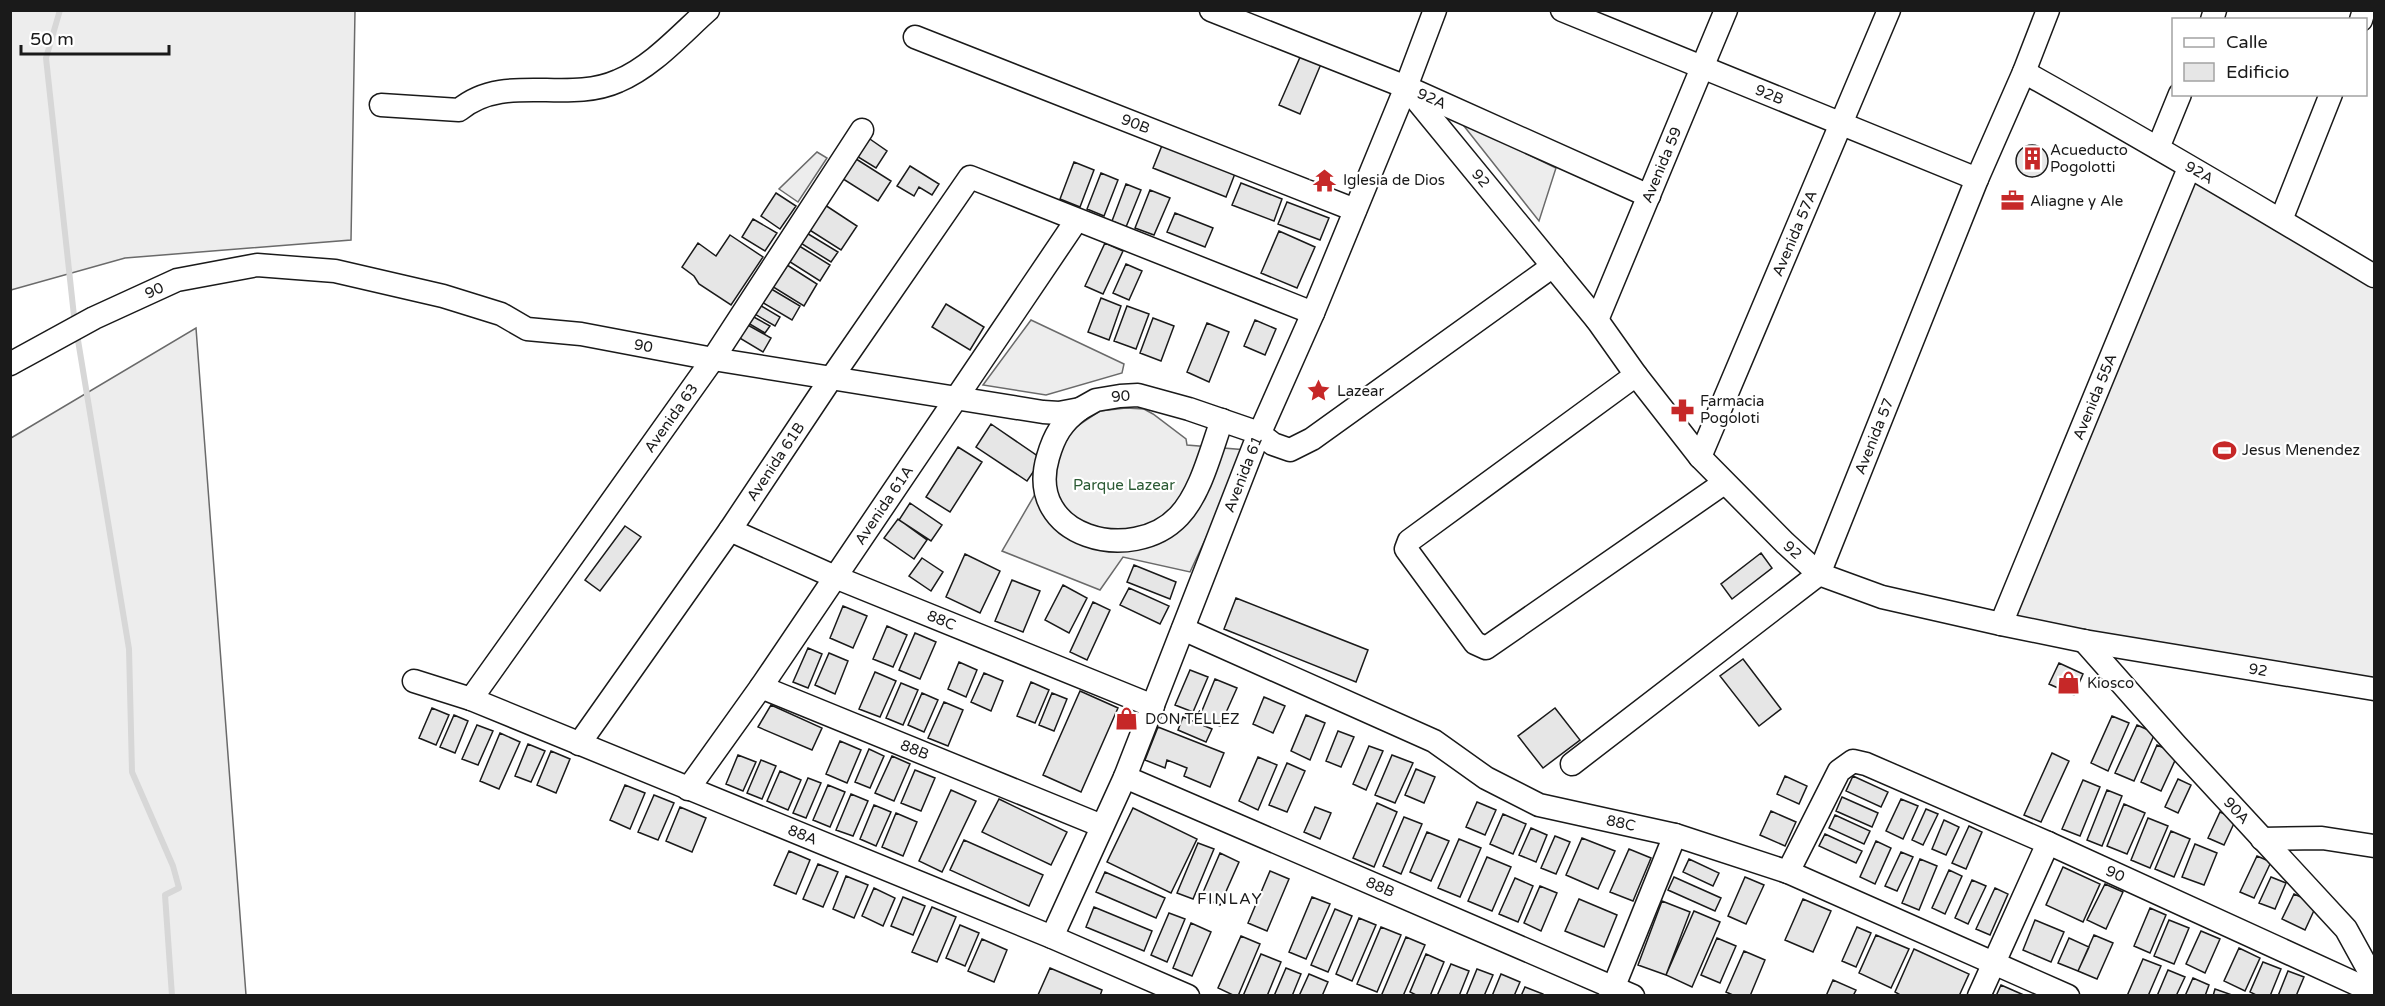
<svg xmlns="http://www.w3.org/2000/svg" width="2385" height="1006" viewBox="0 0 2385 1006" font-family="'Varela Round',sans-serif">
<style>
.built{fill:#ededed;stroke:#6a6a6a;stroke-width:1.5}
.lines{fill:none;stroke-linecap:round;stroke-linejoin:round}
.stream{stroke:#d7d7d7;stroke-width:6}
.building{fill:#e6e6e6;stroke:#1a1a1a;stroke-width:1.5}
.minor-casing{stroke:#1a1a1a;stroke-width:25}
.minor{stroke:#fff;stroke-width:22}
.labels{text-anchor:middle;stroke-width:4.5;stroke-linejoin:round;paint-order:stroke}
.street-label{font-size:15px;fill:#1a1a1a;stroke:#fff}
.poi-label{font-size:15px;fill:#1a1a1a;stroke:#fff;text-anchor:start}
.park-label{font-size:15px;fill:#2b5a34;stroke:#fff}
.neighbourhood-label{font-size:16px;letter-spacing:1.5px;fill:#1a1a1a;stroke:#fff}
</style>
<rect width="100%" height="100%" fill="#fff"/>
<!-- built -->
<path class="built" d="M11,10L355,11L351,240L125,258L11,290Z
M1460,121L1556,168L1539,221Z
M817,152L827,158L798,202L779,189Z
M2189,168L2374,276V689L2001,624Z
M1031,320L1124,364L1122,373L1046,395L983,385Z
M196,328L246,995H11V438Z
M1126,408L1144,409L1153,414L1186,439L1187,445L1247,450L1190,572L1123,557L1100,590L1002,551L1073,429L1100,411Z"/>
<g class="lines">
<!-- stream -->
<path class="stream" d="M60,10L46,58L74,316L129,649L132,772L173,866L179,888L165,895L172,996"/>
</g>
<!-- building -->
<path class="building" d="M1301,55L1321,64L1300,114L1279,105Z
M867,137L887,151L876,168L855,155Z
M1163,143L1236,171L1226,197L1153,168Z
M2016 161a16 16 0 1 1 32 0a16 16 0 1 1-32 0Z
M853,157L891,181L878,201L840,177Z
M1074,162L1094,170L1080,207L1060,199Z
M910,166L939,184L932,195L919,187L914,196L897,186Z
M1101,173L1118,180L1104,216L1087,209Z
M1241,183L1282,199L1274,221L1232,205Z
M1126,184L1141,190L1126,227L1112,221Z
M1150,190L1170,198L1154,235L1135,228Z
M776,193L796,206L780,229L761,216Z
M1287,202L1329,218L1320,240L1278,224Z
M825,205L857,226L841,250L808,229Z
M1175,213L1213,228L1205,247L1167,232Z
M753,219L777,233L765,251L742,237Z
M1279,231L1315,247L1297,288L1261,273Z
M805,232L838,252L831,262L799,242Z
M730,235L763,257L731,305L699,284L694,276L682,267L698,243L716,256Z
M1105,243L1123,251L1103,294L1085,286Z
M796,244L830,265L820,281L787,260Z
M784,263L817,284L804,306L770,285Z
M1126,264L1142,271L1129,300L1113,293Z
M768,287L800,306L792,320L760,301Z
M1101,298L1121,306L1109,340L1088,332Z
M758,304L780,317L775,326L753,313Z
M946,304L984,327L970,350L932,327Z
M1127,306L1149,314L1136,349L1114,341Z
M752,316L770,326L765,333L748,323Z
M1153,318L1174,326L1161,361L1140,353Z
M1255,320L1276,329L1265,355L1244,346Z
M1207,323L1229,332L1209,382L1187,372Z
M746,324L771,338L763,352L738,337Z
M991,424L1042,459L1027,481L976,447Z
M958,447L982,462L950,512L926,497Z
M910,503L942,525L931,541L899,520Z
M898,519L927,540L914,559L884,538Z
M625,526L641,537L600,591L585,580Z
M1761,553L1772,568L1732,599L1721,584Z
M965,554L1000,571L980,613L946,597Z
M922,558L943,572L931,591L909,576Z
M1134,565L1176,582L1170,599L1127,582Z
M1012,580L1040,591L1023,632L995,621Z
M1063,585L1087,598L1069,633L1045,620Z
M1129,588L1169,606L1160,624L1120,605Z
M1236,598L1368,650L1356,682L1224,629Z
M1093,602L1110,610L1087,660L1070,652Z
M843,606L867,616L853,648L830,638Z
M887,626L907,635L893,667L873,659Z
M915,633L936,642L920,679L899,670Z
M808,648L822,654L808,688L793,682Z
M829,653L848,661L835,694L815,685Z
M1743,659L1781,709L1759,726L1720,676Z
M959,662L977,670L966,697L948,689Z
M2059,663L2083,674L2074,695L2049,684Z
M1190,670L1208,677L1193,712L1175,705Z
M875,672L896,681L880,717L859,709Z
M984,673L1003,681L991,711L971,702Z
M1215,679L1237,688L1220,726L1199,718Z
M1031,682L1049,690L1035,723L1017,716Z
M901,683L918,690L903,725L886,718Z
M1080,691L1118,708L1081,792L1043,775Z
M922,693L938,700L924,732L908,725Z
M1052,693L1067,699L1054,731L1039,725Z
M1264,697L1285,706L1273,733L1253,724Z
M944,702L963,710L948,746L928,738Z
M771,705L822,728L812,750L758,727Z
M432,708L449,715L436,745L419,738Z
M1555,708L1580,740L1543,768L1518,736Z
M454,715L468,721L455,753L440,747Z
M1306,715L1325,723L1310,760L1291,751Z
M2112,716L2129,723L2108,771L2091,763Z
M1183,717L1212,729L1206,742L1178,730Z
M477,725L493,731L478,765L462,759Z
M2137,725L2155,733L2134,781L2115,773Z
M1158,727L1224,753L1210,787L1184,776L1187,768L1167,760L1165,768L1145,760Z
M1338,731L1354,737L1341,767L1326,761Z
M500,733L520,742L499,789L480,781Z
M840,741L861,750L847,783L826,774Z
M528,744L545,751L531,782L515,776Z
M2157,745L2178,754L2161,791L2141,782Z
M1369,746L1383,751L1366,790L1353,784Z
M869,749L884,756L870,788L855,782Z
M551,751L570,759L556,793L537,785Z
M2052,753L2069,761L2041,822L2024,815Z
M738,755L756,762L743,791L726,784Z
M1392,755L1413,763L1395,803L1375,795Z
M892,756L910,764L894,801L875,793Z
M1258,757L1277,765L1258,810L1239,801Z
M761,760L776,766L762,799L747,793Z
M1287,763L1305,771L1287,812L1269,805Z
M1416,769L1435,777L1424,803L1405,795Z
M915,770L935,778L921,811L901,803Z
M780,771L801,780L788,810L767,801Z
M1785,776L1807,786L1799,804L1777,794Z
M1853,776L1888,792L1881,807L1846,791Z
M808,778L821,783L806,818L793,813Z
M2178,779L2191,785L2178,813L2165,807Z
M2083,780L2100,787L2080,836L2062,829Z
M625,785L645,793L630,829L610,820Z
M828,785L845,792L830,827L813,820Z
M951,790L976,801L942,872L919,861Z
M2107,790L2122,796L2102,846L2087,840Z
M851,794L868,801L853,836L836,830Z
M654,795L674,803L658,840L638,832Z
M1842,797L1878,813L1872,827L1836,811Z
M999,799L1067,832L1051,865L982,832Z
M1901,799L1918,806L1903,839L1886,831Z
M1477,802L1496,810L1485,835L1466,827Z
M1377,803L1397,812L1374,867L1353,858Z
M2124,804L2145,813L2127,854L2107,846Z
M874,805L891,812L876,846L860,839Z
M680,807L706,818L692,852L666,841Z
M1315,807L1331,813L1320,839L1304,832Z
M1133,808L1197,839L1171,893L1107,862Z
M1926,809L1938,814L1923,845L1912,840Z
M1771,811L1796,822L1785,846L1760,835Z
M2220,812L2236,819L2224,845L2208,838Z
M896,813L917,822L903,856L882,847Z
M1503,814L1526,824L1513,854L1490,844Z
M1835,815L1870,831L1864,844L1829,828Z
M1404,817L1422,824L1401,874L1383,866Z
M2148,818L2168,826L2150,868L2131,860Z
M1944,820L1959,827L1946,855L1932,849Z
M1969,826L1982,832L1966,869L1952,863Z
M1531,828L1547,835L1536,862L1519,855Z
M2171,831L2190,839L2174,877L2155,869Z
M1427,832L1449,841L1431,881L1410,872Z
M1825,834L1862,851L1856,863L1819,846Z
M1555,836L1570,842L1556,874L1541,868Z
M1582,838L1615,851L1598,889L1566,875Z
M1459,839L1481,848L1460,897L1438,888Z
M964,840L1043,875L1029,906L950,870Z
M1876,841L1891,848L1875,884L1860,877Z
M1198,843L1214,849L1193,899L1177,893Z
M2195,844L2217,853L2204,885L2182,877Z
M1629,849L1651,858L1633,901L1610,892Z
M789,851L810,860L796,894L774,885Z
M1901,852L1913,857L1897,891L1885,886Z
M1220,853L1239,862L1220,905L1201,897Z
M2257,856L2271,862L2254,898L2240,892Z
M1487,857L1511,867L1492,911L1468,901Z
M1689,859L1719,873L1713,886L1683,872Z
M1920,859L1937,866L1919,910L1902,903Z
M818,864L838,872L823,907L803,899Z
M2063,867L2100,884L2083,922L2046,905Z
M1949,870L1962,876L1945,914L1932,908Z
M1270,871L1289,879L1267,931L1248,923Z
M1105,872L1165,898L1156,918L1096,892Z
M846,876L868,885L854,918L833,909Z
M1674,877L1721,898L1715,911L1668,890Z
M1745,877L1764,885L1746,924L1728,916Z
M2271,877L2286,883L2275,909L2259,903Z
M1515,878L1533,886L1518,922L1499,914Z
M1972,880L1986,886L1968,924L1955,918Z
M2105,884L2123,892L2106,929L2087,920Z
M1540,886L1557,893L1541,931L1524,923Z
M874,888L895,898L883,926L862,916Z
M1995,888L2008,894L1990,935L1976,929Z
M2294,894L2317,904L2305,930L2282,919Z
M903,897L925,906L913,935L891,926Z
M1312,897L1330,904L1306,959L1289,952Z
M1579,899L1617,915L1604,947L1565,931Z
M1803,899L1831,911L1813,952L1785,940Z
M1662,901L1690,912L1666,975L1638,965Z
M932,907L956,917L937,962L912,952Z
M1094,907L1152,931L1144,951L1086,927Z
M2150,908L2166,915L2150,953L2134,946Z
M1335,909L1352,916L1328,972L1311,965Z
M1694,911L1720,922L1692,987L1666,975Z
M1169,913L1185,919L1167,962L1151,955Z
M1359,918L1376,925L1352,981L1336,974Z
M2035,920L2064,932L2051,962L2023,950Z
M2169,920L2189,928L2174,964L2154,956Z
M1191,923L1211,932L1192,976L1173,968Z
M960,925L979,933L965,966L946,958Z
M1381,927L1401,935L1377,992L1357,984Z
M1857,927L1871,933L1856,967L1842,961Z
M2201,931L2220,939L2205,973L2186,964Z
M1876,935L1909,949L1891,988L1859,973Z
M2094,935L2113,943L2097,979L2078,971Z
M1241,936L1260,944L1238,996H1235L1218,988Z
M1406,937L1425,945L1403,996H1386L1382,994Z
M1717,938L1736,946L1720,983L1701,975Z
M2069,938L2089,947L2078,971L2058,963Z
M982,939L1007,950L994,982L968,971Z
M2239,948L2260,958L2245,991L2224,981Z
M1914,949L1969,974L1959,996H1902L1895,992Z
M1744,951L1765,960L1750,996H1735L1726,992Z
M1261,954L1281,962L1267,996H1243Z
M1426,954L1444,962L1430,996H1418L1410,992Z
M2143,959L2161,966L2148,996H2127Z
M2263,962L2281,969L2270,996H2258L2250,992Z
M1451,964L1469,971L1459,996H1437Z
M1050,968L1102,990L1100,996L1038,995Z
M1286,968L1301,974L1292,996H1274Z
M1477,969L1493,975L1484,996H1466Z
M2168,970L2185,977L2176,996H2157Z
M2288,971L2304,977L2296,996H2278Z
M1309,974L1328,982L1322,996H1299Z
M1501,974L1520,982L1514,996H1492Z
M2193,978L2209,985L2205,996H2185Z
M1833,980L1856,990L1853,996H1826Z
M2001,985L2026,996H1996Z
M1525,987L1543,994V996H1521Z
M2215,989L2232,995V996H2213Z"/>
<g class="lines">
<defs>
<g id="minor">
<path id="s1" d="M1211,10L1406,87L1649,196"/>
<path id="s2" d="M1562,10L1977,179"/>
<path d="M2212,20L2215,10"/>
<path d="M2361,20L2364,10"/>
<path id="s3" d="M915,37L1355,210"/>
<path id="s4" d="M2024,72C2142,138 2259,207 2374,276"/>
<path id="s5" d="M1406,87L1597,320L1636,375L1700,457L1785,543L1819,574L1882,597L2001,624L2084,641L2374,689"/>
<path d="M381,105L459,110C504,72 567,104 618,81C652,67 681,34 708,10"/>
<path d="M2158,148L2180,94"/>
<path d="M2281,220L2331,94"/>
<path id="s6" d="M1597,320L1726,10"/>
<path id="s7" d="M10,364L94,318L177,280L257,265L335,271L443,296L501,314L527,329L581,334L713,359L1043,412L1059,413L1080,409L1096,400L1120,396L1138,395L1189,409L1259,433L1273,444L1290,450L1312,439L1553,266"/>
<path d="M1636,375L1409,541L1406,549L1475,643L1486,648L1724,483"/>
<path d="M1080,409C1062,422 1054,436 1048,457C1024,538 1133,565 1179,516C1201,493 1211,450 1222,420"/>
<path id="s8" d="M1700,457L1889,10"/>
<path id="s9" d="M730,530L835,577L1153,706"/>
<path id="s10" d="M2001,624L2189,168"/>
<path id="s11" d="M1183,629L1434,741L1486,778L1539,805L1675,835L1788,872L2068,996"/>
<path id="s12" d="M2084,641L2176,745L2346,929L2368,969L2372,991"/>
<path id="s13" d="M414,681L471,699L1052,937L1188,996"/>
<path id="s14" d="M761,687L1102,826"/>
<path id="s15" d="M471,699L713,359L862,130"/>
<path id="s16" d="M579,744L730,530L832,377L970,177L1313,313"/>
<path id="s17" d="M1572,764L1819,574L1977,179L2024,72L2048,10"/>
<path id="s18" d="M1125,777L1633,996"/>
<path id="s19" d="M688,789L761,687L1076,221"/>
<path d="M2262,839L2322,838L2374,846"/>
<path id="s20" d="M1788,872L1839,771L1853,761L1866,764L2048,843L2374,992"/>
<path id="s21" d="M1052,937L1125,777L1254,446L1313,313L1406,87L1435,10"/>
<path d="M1610,996L1675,835"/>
<path d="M1979,996L2048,843"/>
</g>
</defs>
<!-- minor casing -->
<use href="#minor" class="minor-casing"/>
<!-- minor -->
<use href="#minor" class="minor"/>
</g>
<!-- icons -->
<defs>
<symbol id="building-bare" viewBox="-9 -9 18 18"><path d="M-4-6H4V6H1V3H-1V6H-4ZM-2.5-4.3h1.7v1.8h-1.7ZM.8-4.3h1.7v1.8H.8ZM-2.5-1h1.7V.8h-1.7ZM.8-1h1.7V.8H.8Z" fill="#c62828" stroke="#fff" stroke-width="2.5" paint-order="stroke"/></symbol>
<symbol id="temple-bare" viewBox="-9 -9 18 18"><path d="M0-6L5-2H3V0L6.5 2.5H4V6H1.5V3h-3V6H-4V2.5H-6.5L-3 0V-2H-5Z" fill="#c62828" stroke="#fff" stroke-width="2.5" paint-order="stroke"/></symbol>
<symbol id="office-bare" viewBox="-9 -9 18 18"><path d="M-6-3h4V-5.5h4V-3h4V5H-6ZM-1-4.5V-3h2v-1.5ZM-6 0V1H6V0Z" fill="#c62828" stroke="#fff" stroke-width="2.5" paint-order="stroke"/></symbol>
<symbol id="sight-bare" viewBox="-9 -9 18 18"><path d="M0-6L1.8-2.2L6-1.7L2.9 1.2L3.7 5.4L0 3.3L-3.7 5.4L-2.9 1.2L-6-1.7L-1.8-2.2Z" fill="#c62828" stroke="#fff" stroke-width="2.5" paint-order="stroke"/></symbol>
<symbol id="pharmacy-bare" viewBox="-9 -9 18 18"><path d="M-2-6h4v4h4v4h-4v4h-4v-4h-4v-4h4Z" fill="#c62828" stroke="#fff" stroke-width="2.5" paint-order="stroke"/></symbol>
<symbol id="stadium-bare" viewBox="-9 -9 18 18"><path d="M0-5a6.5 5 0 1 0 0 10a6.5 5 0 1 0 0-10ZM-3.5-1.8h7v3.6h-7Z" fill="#c62828" stroke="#fff" stroke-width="2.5" paint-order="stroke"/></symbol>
<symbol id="shop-bare" viewBox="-9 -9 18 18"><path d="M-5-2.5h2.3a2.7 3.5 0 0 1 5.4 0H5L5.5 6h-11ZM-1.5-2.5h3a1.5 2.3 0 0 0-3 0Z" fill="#c62828" stroke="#fff" stroke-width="2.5" paint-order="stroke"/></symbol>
</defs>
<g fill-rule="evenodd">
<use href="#building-bare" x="2016" y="142" width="33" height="33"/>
<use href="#temple-bare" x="1308" y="164" width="33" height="33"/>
<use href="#office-bare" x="1996" y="184" width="33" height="33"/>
<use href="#sight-bare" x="1302" y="374" width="33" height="33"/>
<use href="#pharmacy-bare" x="1666" y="394" width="33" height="33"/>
<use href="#stadium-bare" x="2208" y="434" width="33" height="33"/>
<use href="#shop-bare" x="2052" y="666" width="33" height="33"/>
<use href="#shop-bare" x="1110" y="702" width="33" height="33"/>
</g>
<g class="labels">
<!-- street labels -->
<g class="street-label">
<text dy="5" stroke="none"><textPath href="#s2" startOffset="224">92B</textPath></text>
<text dy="5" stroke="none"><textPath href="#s1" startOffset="238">92A</textPath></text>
<text dy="5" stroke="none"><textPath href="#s3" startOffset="237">90B</textPath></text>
<text dy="5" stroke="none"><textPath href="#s6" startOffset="168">Avenida 59</textPath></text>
<text dy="5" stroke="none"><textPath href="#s4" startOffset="202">92A</textPath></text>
<text dy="5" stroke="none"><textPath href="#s5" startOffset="118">92</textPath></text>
<text dy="5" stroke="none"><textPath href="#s8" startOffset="243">Avenida 57A</textPath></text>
<text dy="5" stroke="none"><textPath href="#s7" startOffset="162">90</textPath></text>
<text dy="5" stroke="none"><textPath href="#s7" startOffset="666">90</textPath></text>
<text dy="5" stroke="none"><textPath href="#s10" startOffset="246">Avenida 55A</textPath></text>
<text dy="5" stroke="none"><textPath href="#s7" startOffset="1152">90</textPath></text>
<text dy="5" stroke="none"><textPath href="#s15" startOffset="345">Avenida 63</textPath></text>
<text dy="5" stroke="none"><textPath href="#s17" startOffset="460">Avenida 57</textPath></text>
<text dy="5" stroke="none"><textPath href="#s16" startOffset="344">Avenida 61B</textPath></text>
<text dy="5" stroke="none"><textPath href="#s21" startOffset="501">Avenida 61</textPath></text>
<text dy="5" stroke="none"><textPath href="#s19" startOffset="345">Avenida 61A</textPath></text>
<text dy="5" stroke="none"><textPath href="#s5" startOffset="604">92</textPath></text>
<text dy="5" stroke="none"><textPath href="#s9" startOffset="230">88C</textPath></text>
<text dy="5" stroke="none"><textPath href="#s5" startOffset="1090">92</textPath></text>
<text dy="5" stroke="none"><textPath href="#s14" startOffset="166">88B</textPath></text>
<text dy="5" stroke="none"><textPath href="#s12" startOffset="228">90A</textPath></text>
<text dy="5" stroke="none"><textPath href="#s11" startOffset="482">88C</textPath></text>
<text dy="5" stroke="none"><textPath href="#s13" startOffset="418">88A</textPath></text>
<text dy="5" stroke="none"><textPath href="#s20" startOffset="416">90</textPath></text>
<text dy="5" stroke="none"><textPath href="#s18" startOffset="278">88B</textPath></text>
</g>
<!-- poi labels -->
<g class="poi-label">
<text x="2050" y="155">Acueducto<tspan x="2050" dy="17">Pogolotti</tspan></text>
<text x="1343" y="185">Iglesia de Dios</text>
<text x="2030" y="206">Aliagne y Ale</text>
<text x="1337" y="396">Lazear</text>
<text x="1700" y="406">Farmacia<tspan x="1700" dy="17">Pogoloti</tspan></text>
<text x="2242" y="455">Jesus Menendez</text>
<text x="2087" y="688">Kiosco</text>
<text x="1145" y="724">DON TÉLLEZ</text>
</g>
<!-- park labels -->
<g class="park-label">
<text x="1124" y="490">Parque Lazear</text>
</g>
<!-- neighbourhood labels -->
<g class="neighbourhood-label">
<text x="1230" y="904">FINLAY</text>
</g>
</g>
<!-- border -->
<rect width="2385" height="1006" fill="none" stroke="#1a1a1a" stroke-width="24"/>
<!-- legend -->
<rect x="2172" y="18" width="195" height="78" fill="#ffffff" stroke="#a3a3a3" stroke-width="1.5"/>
<rect x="2184" y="38" width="30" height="9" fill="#ffffff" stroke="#a3a3a3" stroke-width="1.5"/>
<text x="2226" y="48" font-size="18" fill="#1a1a1a">Calle</text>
<rect x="2184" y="63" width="30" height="18" fill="#e6e6e6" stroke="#a3a3a3" stroke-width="1.5"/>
<text x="2226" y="78" font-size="18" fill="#1a1a1a">Edificio</text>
<!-- scale -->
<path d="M21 45v9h148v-9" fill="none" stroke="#1a1a1a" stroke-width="3"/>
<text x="30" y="45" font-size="18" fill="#1a1a1a" stroke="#ffffff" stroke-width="4.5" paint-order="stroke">50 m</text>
</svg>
